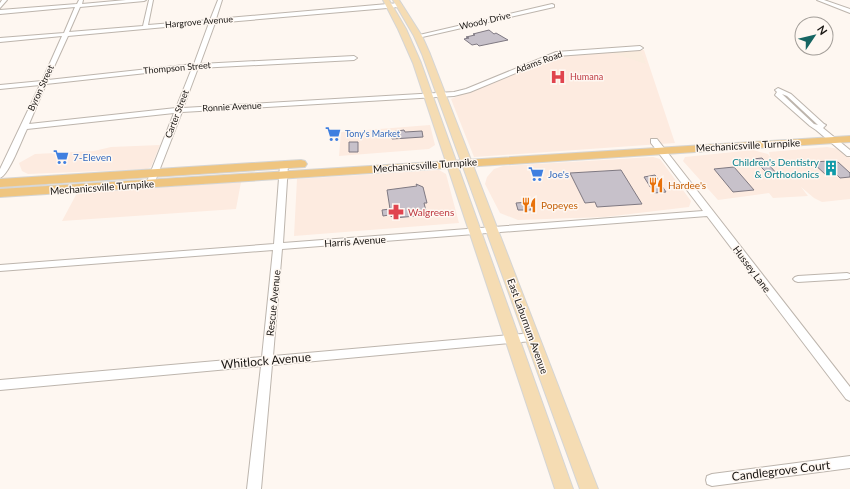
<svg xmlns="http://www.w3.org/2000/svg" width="850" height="489" viewBox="0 0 850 489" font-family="Lato,sans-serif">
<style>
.commercial{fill:#fdebe0}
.built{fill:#faecde}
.building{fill:#c7c1ca;stroke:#7f7982}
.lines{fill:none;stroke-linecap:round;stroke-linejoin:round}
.minor-casing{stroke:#bdb5ad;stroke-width:2}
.major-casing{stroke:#d5d5d4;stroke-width:2}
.highway-casing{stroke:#d5d5d4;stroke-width:2}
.minor{fill:#fff;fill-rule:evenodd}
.major{fill:#f5dcb3;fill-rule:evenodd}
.highway{fill:#efc580;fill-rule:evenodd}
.labels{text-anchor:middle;stroke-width:3;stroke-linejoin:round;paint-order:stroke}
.far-street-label{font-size:9px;fill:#181512;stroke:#fef7f1}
.far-health-label{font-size:9px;fill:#be3a42;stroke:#fef7f1;text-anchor:start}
.far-shop-label{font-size:9px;fill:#366cbe;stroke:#fef7f1;text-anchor:start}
.street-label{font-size:10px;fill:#181512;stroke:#fef7f1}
.shop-label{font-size:10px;fill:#366cbe;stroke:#fef7f1;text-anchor:start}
.culture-label{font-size:10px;fill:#0d838f;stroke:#fef7f1;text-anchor:end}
.food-label{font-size:10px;fill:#c56008;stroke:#fef7f1;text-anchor:start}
.health-label{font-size:10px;fill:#be3a42;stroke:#fef7f1;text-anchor:start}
.near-street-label{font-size:12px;fill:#181512;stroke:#fef7f1}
</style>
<rect width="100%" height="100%" fill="#fef7f1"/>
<!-- commercial -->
<path class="commercial" d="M644,50L675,143L474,157L451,99L555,56L565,54Z
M430,125L435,145L429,149L339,156L341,132Z
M160,145L151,167L147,169L28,174L22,171L19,163L35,154L94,151L111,147Z
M827,147L839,149L850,158V199L822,202L814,198L801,187L808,196L773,198L769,193L718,200L683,161L685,157L753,150L768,154L770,157L769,152Z
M653,157L660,159L691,201L689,207L605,217L518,220L500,213L485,184L487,177L494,169L503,166Z
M439,170L446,174L459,223L294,236L297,179Z
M241,182L236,209L62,221L77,193Z"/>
<!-- built -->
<path class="built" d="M641,51L646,64L610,52Z"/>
<!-- building -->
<path class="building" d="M489,30L494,34L496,33L508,40L479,46L477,44L472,45L464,39L469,38L466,37L475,35L473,34Z
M404,130L405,132L422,131L423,137L392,139L391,132Z
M349,142H358V152H349Z
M762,158L770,166L777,174H768L753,159Z
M830,161L832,163L838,162L850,173V177L840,178L836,174L826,175L812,162Z
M734,167L754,190L733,192L714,169Z
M621,170L642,204L597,207L595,202L585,203L570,173Z
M655,175L663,186H662L666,192L654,193L644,177Z
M416,184L423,187L427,203H424L427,215L394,218L389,215L383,216L382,210L390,209L387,190L417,186Z
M528,202H529L531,210H518L516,203Z"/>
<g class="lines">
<defs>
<path id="minor" d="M2,0H7L0,8V3Z
M79,0H83L82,4L126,0H146L144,1L80,7L69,32L143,26L149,0H153L148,25L210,20L218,0H222L216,19L399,3L402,5L399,7L215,23L200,64L354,56L357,58L354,60L198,68L183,108L454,92L466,89L556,52L640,46L643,48L640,50L557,56L470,92L454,96L182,112L154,184L150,186L146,184L174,113L27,129C22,139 9,175 0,178V169L40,85L0,89V85L42,81L62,36L0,42V38L64,33L75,7L0,14V10L77,4ZM209,23L194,64L48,80L68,36ZM192,68L176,108L29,124L46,84Z
M817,0H824L850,9V13Z
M552,4L554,5V7L418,38L415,36Z
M778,88L791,94L824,124L826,125L823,128L850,150V156H847L816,130L810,126L776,96L775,95L777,92L775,90ZM782,94L787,96L818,125L814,124Z
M651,139H657L850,387V401L846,399L707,216L282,249L273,356L532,333L536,334L537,337L536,340L532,341L272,365L261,489H247L261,366L0,390V380L262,357L273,250L0,271V265L274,244L280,165L284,163L288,165L283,243L703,211L651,143Z
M847,273L850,274V278L847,279L798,282L795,281L793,279L795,277L798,276Z
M850,456V468L712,486L707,484L706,480L707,476L712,474Z"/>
<path id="major" d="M383,0H389L406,29L421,63L573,489H555L413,63L398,29Z
M393,0H399L422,36L430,54L598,489H580L422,54L414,36Z"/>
<path id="highway" d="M850,136V142L0,197V189Z
M301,160L305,161L307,164L305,167L0,187V179Z"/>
</defs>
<!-- minor casing -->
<use href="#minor" class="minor-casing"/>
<!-- major casing -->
<use href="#major" class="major-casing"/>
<!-- highway casing -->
<use href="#highway" class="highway-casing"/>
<!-- minor -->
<use href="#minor" class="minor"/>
<!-- major -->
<use href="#major" class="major"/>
<!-- highway -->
<use href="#highway" class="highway"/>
</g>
<!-- icons -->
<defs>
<symbol id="hospital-bare" viewBox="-9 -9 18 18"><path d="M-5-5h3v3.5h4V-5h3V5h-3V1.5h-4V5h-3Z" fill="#e0444e" stroke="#fef7f1" stroke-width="2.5" paint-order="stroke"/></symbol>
<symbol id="supermarket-bare" viewBox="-9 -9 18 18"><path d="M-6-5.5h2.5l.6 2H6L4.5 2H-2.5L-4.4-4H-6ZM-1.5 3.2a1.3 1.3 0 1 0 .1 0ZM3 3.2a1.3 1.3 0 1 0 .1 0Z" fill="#3f7fe0" stroke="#fef7f1" stroke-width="2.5" paint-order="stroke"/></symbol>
<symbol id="building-bare" viewBox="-9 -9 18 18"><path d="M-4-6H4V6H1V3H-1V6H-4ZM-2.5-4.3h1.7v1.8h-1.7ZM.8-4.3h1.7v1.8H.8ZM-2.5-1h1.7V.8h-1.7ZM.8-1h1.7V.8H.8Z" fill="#0f9aa8" stroke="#fef7f1" stroke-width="2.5" paint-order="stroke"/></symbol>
<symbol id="restaurant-bare" viewBox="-9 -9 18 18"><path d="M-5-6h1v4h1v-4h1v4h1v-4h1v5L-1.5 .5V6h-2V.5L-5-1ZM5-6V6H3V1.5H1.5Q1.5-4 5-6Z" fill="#e8710a" stroke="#fef7f1" stroke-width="2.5" paint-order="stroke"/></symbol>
<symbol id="pharmacy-bare" viewBox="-9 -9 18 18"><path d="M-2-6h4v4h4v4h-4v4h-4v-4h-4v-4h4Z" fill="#e0444e" stroke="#fef7f1" stroke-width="2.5" paint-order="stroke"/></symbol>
</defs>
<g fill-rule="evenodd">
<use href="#hospital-bare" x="547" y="66" width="22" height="22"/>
<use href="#supermarket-bare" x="322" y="123" width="22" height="22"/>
<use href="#supermarket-bare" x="50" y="146" width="22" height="22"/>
<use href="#building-bare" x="820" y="157" width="22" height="22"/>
<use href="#supermarket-bare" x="525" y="163" width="22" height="22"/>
<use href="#restaurant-bare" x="645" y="174" width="22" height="22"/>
<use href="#restaurant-bare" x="518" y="194" width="22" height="22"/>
<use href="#pharmacy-bare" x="385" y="201" width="22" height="22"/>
</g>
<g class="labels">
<!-- far-street labels -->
<g class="far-street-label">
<text transform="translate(485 21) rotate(-13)" y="3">Woody Drive</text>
<text transform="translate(199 22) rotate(-5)" y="3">Hargrove Avenue</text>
<text transform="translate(539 62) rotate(-20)" y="3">Adams Road</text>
<text transform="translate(177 68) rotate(-5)" y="3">Thompson Street</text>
<text transform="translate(41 88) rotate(-65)" y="3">Byron Street</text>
<text transform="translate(232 107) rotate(-3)" y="3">Ronnie Avenue</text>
<text transform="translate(177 114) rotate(-69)" y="3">Carter Street</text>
</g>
<!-- far-health labels -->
<g class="far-health-label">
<text x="570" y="80">Humana</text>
</g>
<!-- far-shop labels -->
<g class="far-shop-label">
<text x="345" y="137">Tony's Market</text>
</g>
<!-- street labels -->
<g class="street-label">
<text transform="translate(748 145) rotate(-3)" y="4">Mechanicsville Turnpike</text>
<text transform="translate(425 165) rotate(-4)" y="4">Mechanicsville Turnpike</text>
<text transform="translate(102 187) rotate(-4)" y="4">Mechanicsville Turnpike</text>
<text transform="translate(355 241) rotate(-4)" y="4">Harris Avenue</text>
<text transform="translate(752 269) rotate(53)" y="4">Hussey Lane</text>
<text transform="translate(273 303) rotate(-84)" y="4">Rescue Avenue</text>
<text transform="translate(528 326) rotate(70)" y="4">East Laburnum Avenue</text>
</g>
<!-- shop labels -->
<g class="shop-label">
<text x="73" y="161">7-Eleven</text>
<text x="548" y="178">Joe's</text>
</g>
<!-- culture labels -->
<g class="culture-label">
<text x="819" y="166">Children's Dentistry<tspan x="819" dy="12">&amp; Orthodonics</tspan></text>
</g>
<!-- food labels -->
<g class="food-label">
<text x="668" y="189">Hardee's</text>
<text x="541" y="209">Popeyes</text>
</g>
<!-- health labels -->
<g class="health-label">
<text x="408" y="216">Walgreens</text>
</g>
<!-- near-street labels -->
<g class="near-street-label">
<text transform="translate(266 361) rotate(-5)" y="4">Whitlock Avenue</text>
<text transform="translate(781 471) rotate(-7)" y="4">Candlegrove Court</text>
</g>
</g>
<!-- north arrow -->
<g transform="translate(814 36) rotate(55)"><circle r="19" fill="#fef7f1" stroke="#a29d98"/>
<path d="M0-3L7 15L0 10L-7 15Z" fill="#166562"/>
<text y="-6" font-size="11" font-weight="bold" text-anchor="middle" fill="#181512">N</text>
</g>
</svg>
